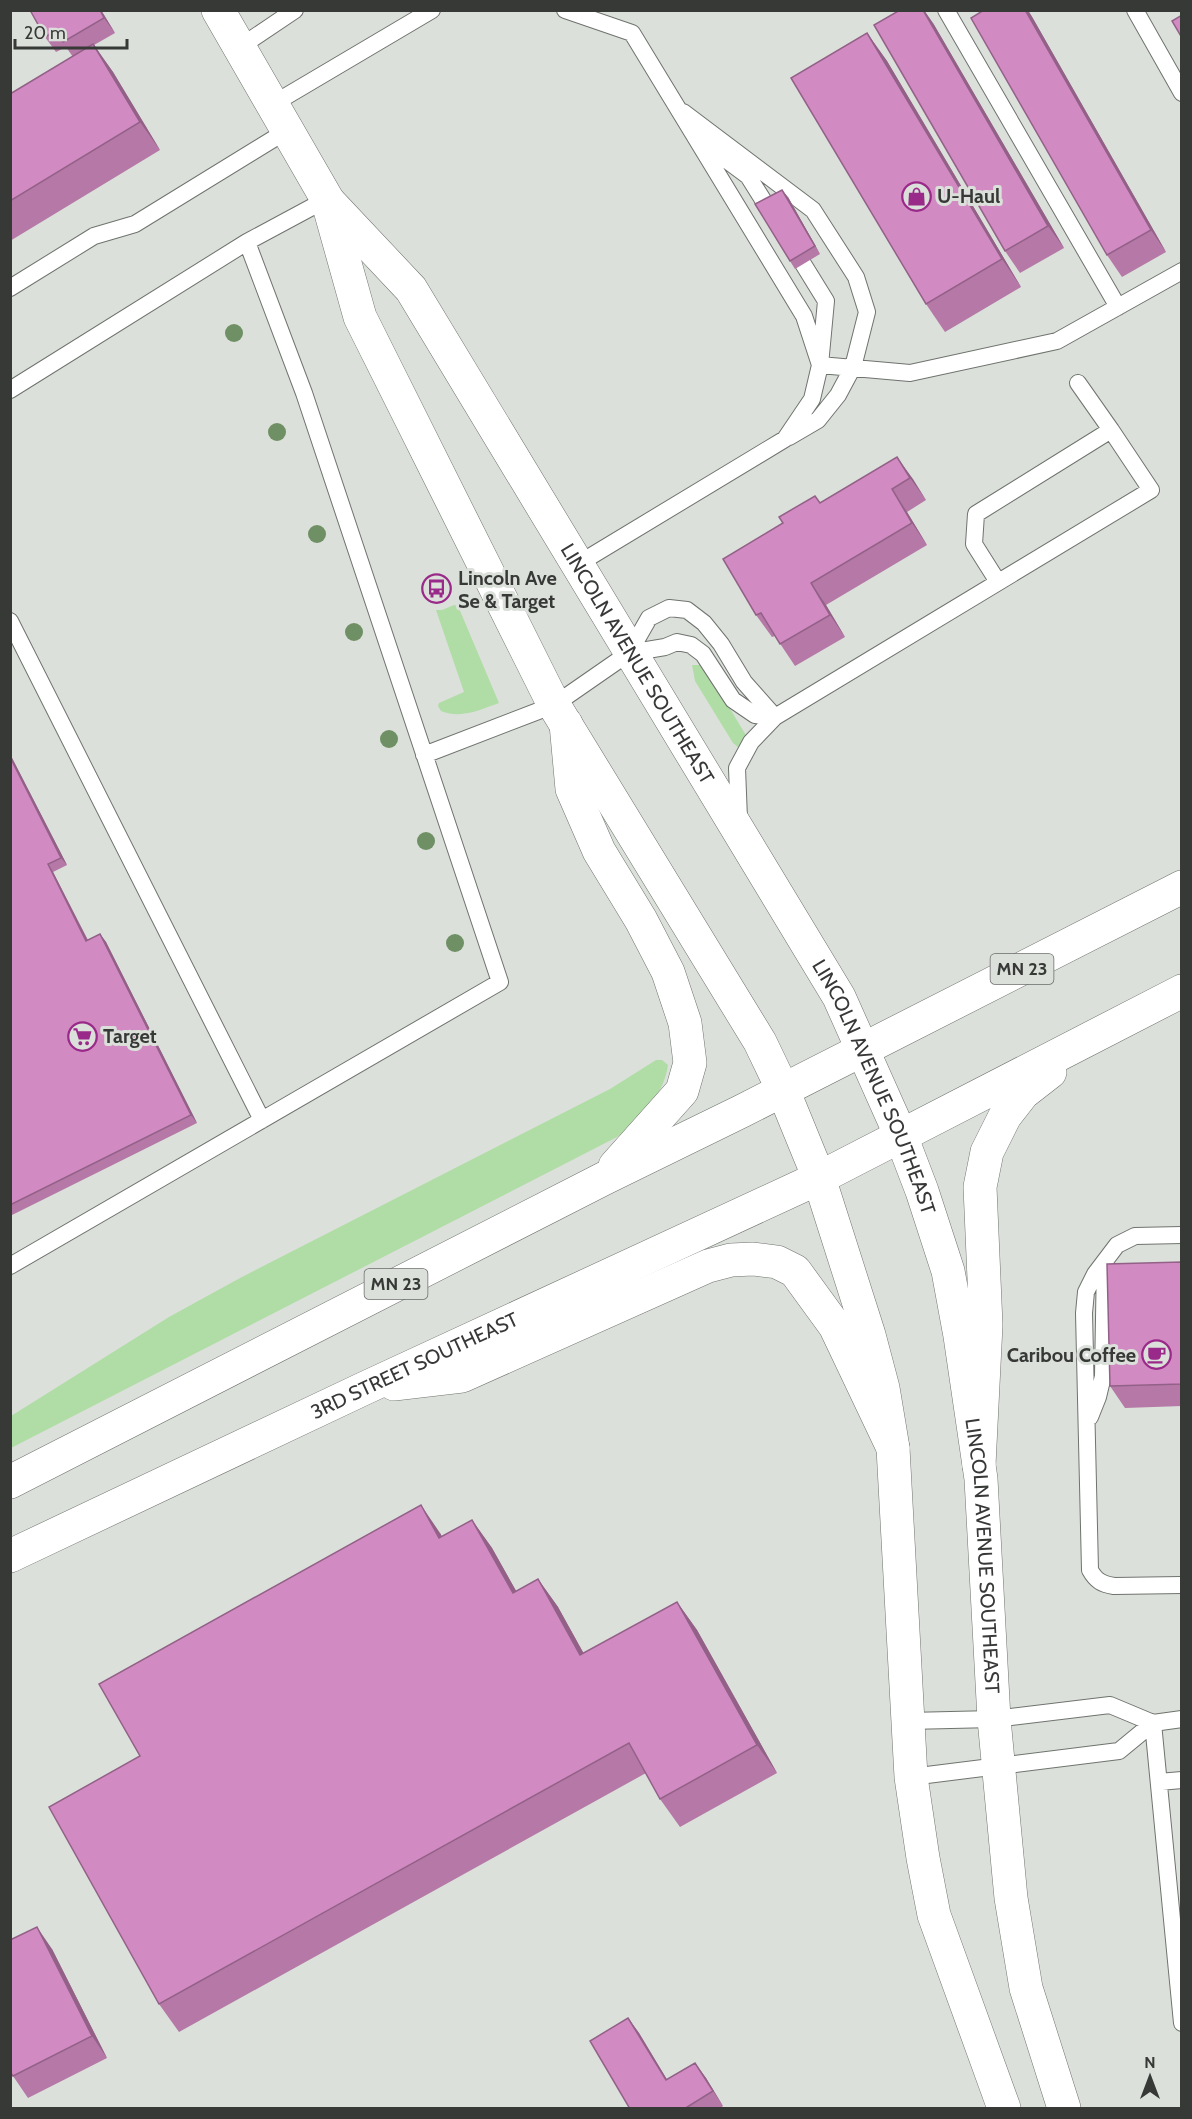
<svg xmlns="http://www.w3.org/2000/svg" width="1192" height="2119" viewBox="0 0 1192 2119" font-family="Cabin,sans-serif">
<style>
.green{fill:#b0dda5}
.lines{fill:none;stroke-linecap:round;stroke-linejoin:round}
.service-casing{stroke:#6f736e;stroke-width:18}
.tertiary-casing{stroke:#6f736e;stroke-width:34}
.trunk-casing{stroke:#6f736e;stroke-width:34}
.service{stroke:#fff;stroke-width:16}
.tertiary{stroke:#fff;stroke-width:33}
.trunk{stroke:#fff;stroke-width:33}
.tree{fill:#6f8f64}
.wall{fill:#b578a7}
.shaded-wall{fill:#936188}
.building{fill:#d28bc2;stroke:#936188;stroke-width:1.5}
.labels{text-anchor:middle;stroke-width:6;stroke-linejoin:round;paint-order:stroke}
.shield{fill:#dbe0da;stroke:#686b68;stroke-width:1.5}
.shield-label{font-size:18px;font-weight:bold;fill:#373937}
.poi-label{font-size:20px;font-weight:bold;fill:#373937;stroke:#dbe0da;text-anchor:start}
.street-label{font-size:20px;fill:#373937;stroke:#dbe0da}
</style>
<rect width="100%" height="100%" fill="#dbe0da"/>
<!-- green -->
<path class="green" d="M454,605L458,606L499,703C479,710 462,719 441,711L438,706L439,703L464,692L436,610H442Z
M692,665H700L708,672L747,737L739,748L733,743L695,681Z
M656,1060H662L668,1065C664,1095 640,1120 617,1137L11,1448V1416L169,1317L240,1278L610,1089Z"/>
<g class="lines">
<defs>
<path id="service" d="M565,10L632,33L804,316L820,365L812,399L785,439L578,564
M946,10L1118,307
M1135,10L1182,93
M240,47L295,10
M273,104L432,10
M683,112L813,210L856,277L867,312L853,367L838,395L818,420L789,437
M701,141L748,176L775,219
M792,246L826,301L820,365L910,373L1057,341L1182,271
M10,288L94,236L135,224L288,130
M1078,383L1111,430
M10,390L247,242L327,199
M10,621L262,1120
M629,653L665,647L677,642L691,645L703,654L733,700L755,715L775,717
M424,755L554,705L629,653L649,618L669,608L687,610L704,623L721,644L744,682L775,717
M739,819L737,768L751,742L775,717L1151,490L1111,430L976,514L974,544L998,582
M1182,1235L1135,1236L1117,1245L1095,1274L1086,1292L1084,1313L1090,1570C1096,1581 1102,1584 1114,1586L1182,1585
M10,1266L500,982L304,393L247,242
M1090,1417L1098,1397L1103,1376L1105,1261
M908,1721L994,1719L1110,1705L1153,1723
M1153,1723L1182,2023
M911,1777L1119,1751L1153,1723L1182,1719
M1159,1782L1182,1780"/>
<g id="tertiary">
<path d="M218,10L327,199L360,317L554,705L760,1042L783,1090L819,1178L869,1335L883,1388L893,1448L911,1777L923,1858L934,1915L1004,2108"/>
<path id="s1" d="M330,203L411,289L839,997L901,1136L922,1191L948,1271L960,1336L981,1479L994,1719L1011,1898L1026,1988L1064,2108"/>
</g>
<g id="trunk">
<path d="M566,724L572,789L599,851L641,920L668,972L685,1023L690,1063L682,1091L615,1166"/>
<path d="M394,1384L462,1376L708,1266L731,1260L753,1259L777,1262L795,1271L835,1326L893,1448"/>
<path d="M979,1465L986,1325L980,1187L987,1152L1005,1116L1023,1093L1050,1072"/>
<path d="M10,1482L605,1178L742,1111L1182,887"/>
<path id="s2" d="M10,1556L365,1388L819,1178L1182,991"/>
</g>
</defs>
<!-- service casing -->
<use href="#service" class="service-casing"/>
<!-- tertiary casing -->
<use href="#tertiary" class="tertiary-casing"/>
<!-- trunk casing -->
<use href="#trunk" class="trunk-casing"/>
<!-- service -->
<use href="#service" class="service"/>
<!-- tertiary -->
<use href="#tertiary" class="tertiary"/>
<!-- trunk -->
<use href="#trunk" class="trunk"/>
</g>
<!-- trees -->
<g class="tree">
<circle cx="234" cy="333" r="9"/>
<circle cx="277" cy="432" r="9"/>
<circle cx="317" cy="534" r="9"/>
<circle cx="354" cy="632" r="9"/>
<circle cx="389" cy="739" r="9"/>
<circle cx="426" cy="841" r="9"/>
<circle cx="455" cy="943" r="9"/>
</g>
<!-- wall -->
<path class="wall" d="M30,10H101L115,33L94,45L113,72L160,150L10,241V94L73,57L66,47L56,52L45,37Z
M1031,15L1166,252L1122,277L1107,255Z
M933,23L1064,248L1020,273L1005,251Z
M867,33L887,61L1021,287L945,332L926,304Z
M788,197L820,254L795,269L790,261Z
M897,457L926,500L907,512L927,545L826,605L845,637L795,666L775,636L772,637L756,615L783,523L815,496L820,503Z
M10,754L67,865L53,872L88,940L100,934L106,942L197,1123L10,1216Z
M1182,1262V1406L1125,1408L1110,1386Z
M472,1520L492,1548L516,1591L538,1579L558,1607L584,1654L677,1602L697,1630L777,1773L680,1827L660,1799L646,1773L179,2032L159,2004L140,1756L440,1533L442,1537Z
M52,1949L107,2058L28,2098L13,2076Z
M628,2018L639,2033L667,2080L695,2063L706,2078L723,2106L720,2109H630Z"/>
<!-- shaded-wall -->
<path class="shaded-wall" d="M100,10H101L115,33L104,18Z
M923,10H924L933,23L1064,248L1048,226Z
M1025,10H1028L1031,15L1166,252L1151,230Z
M867,33L887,61L1021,287L1002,259Z
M93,44L113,72L160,150L140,122Z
M782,190L788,197L820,254L815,246Z
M897,457L913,479L926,500L910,478Z
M892,489L907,512L927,545L912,523Z
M811,583L826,605L845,637L830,615Z
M10,754L67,865L61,858L10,757Z
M48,864L53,872L92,949L86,941Z
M100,934L106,942L197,1123L191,1115Z
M421,1505L440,1533L459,1567L439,1538Z
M472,1520L492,1548L533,1621L513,1593Z
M538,1579L558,1607L600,1683L580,1655Z
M677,1602L697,1630L777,1773L757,1745Z
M37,1927L52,1949L107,2058L92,2036Z
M628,2018L639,2033L677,2096L666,2080Z
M695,2063L706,2078L723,2106L713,2091Z"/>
<!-- building -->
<path class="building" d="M30,10H100L104,18L63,42L56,31L45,37Z
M900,10H923L1048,226L1005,251L874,25Z
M984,10H1025L1151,230L1107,255L971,18Z
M1182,15V38L1172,21Z
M867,33L1002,259L926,304L791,78Z
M93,44L140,122L10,201V94Z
M782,190L815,246L790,261L755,204Z
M897,457L910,478L892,489L912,523L811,583L830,615L780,644L761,613L756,615L723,559L783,523L779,517L815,496L820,503Z
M10,757L61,858L48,864L86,941L100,934L191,1115L10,1205Z
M1182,1262V1384L1110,1386L1107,1264Z
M421,1505L439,1538L472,1520L513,1593L538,1579L580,1655L677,1602L757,1745L660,1799L629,1743L159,2004L49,1807L140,1756L99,1684Z
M37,1927L92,2036L13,2076L10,2072V1940Z
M628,2018L666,2080L695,2063L713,2091L684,2109H630L590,2041Z"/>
<!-- icons -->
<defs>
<symbol id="shop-ring" viewBox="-11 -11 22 22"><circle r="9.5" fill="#dbe0da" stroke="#9a2a89" stroke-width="1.5"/><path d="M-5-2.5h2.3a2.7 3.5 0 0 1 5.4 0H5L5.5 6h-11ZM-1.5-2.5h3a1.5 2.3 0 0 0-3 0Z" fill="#9a2a89"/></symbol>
<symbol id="bus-ring" viewBox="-11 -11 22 22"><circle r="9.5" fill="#dbe0da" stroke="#9a2a89" stroke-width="1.5"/><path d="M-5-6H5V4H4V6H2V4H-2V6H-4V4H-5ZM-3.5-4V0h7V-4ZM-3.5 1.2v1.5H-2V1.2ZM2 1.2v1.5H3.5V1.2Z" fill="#9a2a89"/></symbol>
<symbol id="supermarket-ring" viewBox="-11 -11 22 22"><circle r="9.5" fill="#dbe0da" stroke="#9a2a89" stroke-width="1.5"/><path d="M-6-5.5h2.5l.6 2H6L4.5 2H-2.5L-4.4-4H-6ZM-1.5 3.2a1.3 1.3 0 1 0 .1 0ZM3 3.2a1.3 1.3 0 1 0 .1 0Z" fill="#9a2a89"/></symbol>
<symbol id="cafe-ring" viewBox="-11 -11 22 22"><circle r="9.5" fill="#dbe0da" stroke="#9a2a89" stroke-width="1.5"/><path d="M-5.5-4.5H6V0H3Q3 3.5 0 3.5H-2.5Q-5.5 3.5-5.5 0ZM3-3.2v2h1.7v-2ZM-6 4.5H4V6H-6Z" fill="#9a2a89"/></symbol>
</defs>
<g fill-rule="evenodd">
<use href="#shop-ring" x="900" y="180" width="33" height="33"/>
<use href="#bus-ring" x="420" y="572" width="33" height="33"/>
<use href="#supermarket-ring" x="66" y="1020" width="33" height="33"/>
<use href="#cafe-ring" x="1140" y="1338" width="33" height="33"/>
</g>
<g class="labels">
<!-- shield labels -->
<g class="shield">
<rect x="990.5" y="954" width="63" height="30" rx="4.5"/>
<rect x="364.5" y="1269" width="63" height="30" rx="4.5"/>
</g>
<g class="shield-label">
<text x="1022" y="975">MN 23</text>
<text x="396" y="1290">MN 23</text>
</g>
<!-- poi labels -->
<g class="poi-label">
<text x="937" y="203">U-Haul</text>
<text x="458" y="585">Lincoln Ave<tspan x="458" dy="23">Se &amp; Target</tspan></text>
<text x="103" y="1043">Target</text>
<text x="1136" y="1362" text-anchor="end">Caribou Coffee</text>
</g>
<!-- street labels -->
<g class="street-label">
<text dy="7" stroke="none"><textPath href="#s1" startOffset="556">LINCOLN AVENUE SOUTHEAST</textPath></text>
<text dy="7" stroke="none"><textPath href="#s1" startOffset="1042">LINCOLN AVENUE SOUTHEAST</textPath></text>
<text dy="7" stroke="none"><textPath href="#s2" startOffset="447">3RD STREET SOUTHEAST</textPath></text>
<text dy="7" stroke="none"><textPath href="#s1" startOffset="1528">LINCOLN AVENUE SOUTHEAST</textPath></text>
</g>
</g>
<!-- border -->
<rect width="1192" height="2119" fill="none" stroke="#373937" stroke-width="24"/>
<!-- north arrow -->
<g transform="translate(1150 2077)" stroke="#dbe0da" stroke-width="4.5" paint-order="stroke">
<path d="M0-4.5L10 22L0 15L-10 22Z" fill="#373937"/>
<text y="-9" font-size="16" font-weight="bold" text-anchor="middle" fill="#373937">N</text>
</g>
<!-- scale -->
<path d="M15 39v9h112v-9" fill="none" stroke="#373937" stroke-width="3"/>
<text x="24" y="39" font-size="18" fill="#373937" stroke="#dbe0da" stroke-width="4.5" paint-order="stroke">20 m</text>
</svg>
